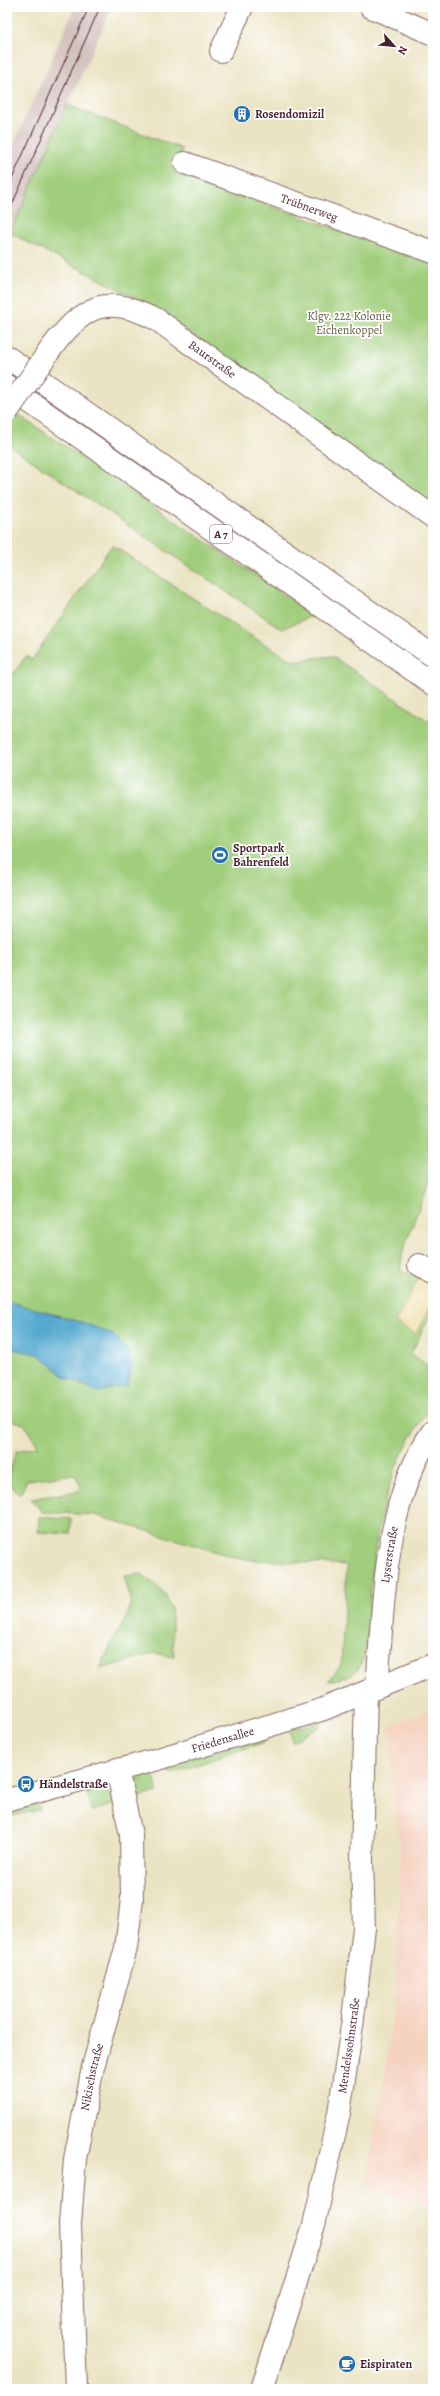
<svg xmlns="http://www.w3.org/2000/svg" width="440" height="2396" viewBox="0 0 440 2396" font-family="Alegreya,serif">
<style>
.built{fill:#f5d3c1}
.industrial{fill:#d1c0bc}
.green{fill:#a0ce7c;stroke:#757654}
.sand{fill:#eeda9e;stroke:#9c7c64}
.water{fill:#53a9cf;stroke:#4e647d}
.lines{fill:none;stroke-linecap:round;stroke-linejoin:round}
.minor-casing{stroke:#826461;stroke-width:24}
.major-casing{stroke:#826461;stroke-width:24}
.highway-casing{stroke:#826461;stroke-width:24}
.minor{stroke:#fff;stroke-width:22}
.major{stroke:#fff;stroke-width:22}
.highway{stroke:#fff;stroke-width:22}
.tram{stroke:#4a1f2b;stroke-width:1}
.major-bridge-casing{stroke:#826461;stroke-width:24;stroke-linecap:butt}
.major-bridge{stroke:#fff;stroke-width:22}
.labels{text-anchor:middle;stroke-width:3.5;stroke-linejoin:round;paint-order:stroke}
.shield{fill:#fff;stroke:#80626b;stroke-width:1}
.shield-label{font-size:11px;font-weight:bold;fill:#4a1f2b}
.poi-label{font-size:12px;font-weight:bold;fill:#4a1f2b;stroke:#fff;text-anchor:start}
.street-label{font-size:12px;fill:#4a1f2b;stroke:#fff}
.park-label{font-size:12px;fill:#685c47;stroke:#fff}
</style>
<rect width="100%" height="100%" fill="#fff"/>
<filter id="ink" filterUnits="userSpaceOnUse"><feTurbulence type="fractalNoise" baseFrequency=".025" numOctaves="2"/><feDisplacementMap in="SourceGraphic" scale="8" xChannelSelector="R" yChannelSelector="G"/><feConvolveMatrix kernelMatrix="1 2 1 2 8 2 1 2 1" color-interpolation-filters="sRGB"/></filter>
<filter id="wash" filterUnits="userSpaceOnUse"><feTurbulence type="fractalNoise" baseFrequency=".012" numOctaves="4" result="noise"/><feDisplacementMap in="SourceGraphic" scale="16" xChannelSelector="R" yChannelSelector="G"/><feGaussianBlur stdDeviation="0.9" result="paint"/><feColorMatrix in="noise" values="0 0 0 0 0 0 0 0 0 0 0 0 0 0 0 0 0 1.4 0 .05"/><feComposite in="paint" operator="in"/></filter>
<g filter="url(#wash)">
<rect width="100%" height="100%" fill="#ebe4c4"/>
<!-- built -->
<path class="built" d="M433,1707V2206L365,2186L383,2085L396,1986L400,1851L388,1727Z"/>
<!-- industrial -->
<path class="industrial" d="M75,7H112L10,233L7,231V159Z"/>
<!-- green -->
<path class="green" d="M67,105L182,149L174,172L433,263V508L153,307L10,233Z
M7,407L314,615L282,629L7,444Z
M112,545L243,631L293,661L332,656L433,724V1170L403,1251L400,1271L419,1277L433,1284V1309L411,1353L433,1370V1406C386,1462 376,1527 370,1597C368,1618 370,1647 360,1666C354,1677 340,1679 328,1681L341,1665L347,1565L240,1559L95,1515L42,1512L31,1499L82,1490L75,1474L27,1480L20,1495L7,1481L16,1451L38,1446L24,1424L7,1419V683L26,656L32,660Z
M39,1517L71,1519L70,1534L38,1532Z
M142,1574L162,1590L171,1607L174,1657L154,1653L100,1669L111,1644L128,1614L131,1600L124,1576Z
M320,1722L321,1726L292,1742L290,1729Z
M270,1733L264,1742L171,1774L163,1766Z
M152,1769L158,1792L133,1799C134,1781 136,1776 152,1769Z
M92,1787L112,1795L117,1804L91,1811L87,1789Z
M38,1804L40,1810L7,1817V1811Z"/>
<!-- sand -->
<path class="sand" d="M419,1277L433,1284V1299L416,1334L395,1323Z"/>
<!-- water -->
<path class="water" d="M7,1301L85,1323L112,1334L125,1347L132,1363L128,1385L98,1392L65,1377L39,1355L7,1348Z"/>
</g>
<g filter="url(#ink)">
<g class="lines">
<defs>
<g id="minor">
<path d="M371,7L433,34"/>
<path d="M221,51L242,7"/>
<path id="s1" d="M185,163L433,252"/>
<path d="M419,1265L433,1272"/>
<path id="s2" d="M377,1687C384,1603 383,1502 433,1431"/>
<path id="s3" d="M7,1800L155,1760L321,1710L433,1665"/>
<path id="s4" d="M76,2389L70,2224L75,2159L93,2067L126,1948L132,1899L131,1835L117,1769"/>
<path id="s5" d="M262,2389L314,2225L339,2113L352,2026L364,1928L362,1859L366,1692"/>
</g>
<g id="major">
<path id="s6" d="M50,350C82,307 105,292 156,319L433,517"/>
</g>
<path id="highway" d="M7,357L433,656
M7,386L433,684"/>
</defs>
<!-- minor casing -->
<use href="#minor" class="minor-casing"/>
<!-- major casing -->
<use href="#major" class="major-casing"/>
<!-- highway casing -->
<use href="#highway" class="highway-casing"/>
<!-- minor -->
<use href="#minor" class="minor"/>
<!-- major -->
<use href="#major" class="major"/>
<!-- highway -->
<use href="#highway" class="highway"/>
<!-- tram -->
<path class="tram" d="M7,190L89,7
M7,216L100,7"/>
<defs>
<path id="major-bridge" d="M7,412L50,350"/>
</defs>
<!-- major-bridge casing -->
<use href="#major-bridge" class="major-bridge-casing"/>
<!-- major-bridge -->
<use href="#major-bridge" class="major-bridge"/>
</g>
</g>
<!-- icons -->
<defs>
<symbol id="building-disc" viewBox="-11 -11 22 22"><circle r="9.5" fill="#1f6fb2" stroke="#fff"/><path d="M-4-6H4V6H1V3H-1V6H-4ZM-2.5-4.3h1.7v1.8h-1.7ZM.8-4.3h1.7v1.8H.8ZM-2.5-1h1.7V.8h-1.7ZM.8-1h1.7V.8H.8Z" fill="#fff"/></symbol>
<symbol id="stadium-disc" viewBox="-11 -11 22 22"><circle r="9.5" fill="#1f6fb2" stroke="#fff"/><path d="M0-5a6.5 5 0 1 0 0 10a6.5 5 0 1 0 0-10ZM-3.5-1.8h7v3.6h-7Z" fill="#fff"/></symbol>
<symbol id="bus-disc" viewBox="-11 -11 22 22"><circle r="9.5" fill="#1f6fb2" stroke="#fff"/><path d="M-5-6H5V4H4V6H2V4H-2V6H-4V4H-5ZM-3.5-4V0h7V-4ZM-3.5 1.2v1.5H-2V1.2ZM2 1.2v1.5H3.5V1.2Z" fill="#fff"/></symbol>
<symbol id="cafe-disc" viewBox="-11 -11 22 22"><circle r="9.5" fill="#1f6fb2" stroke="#fff"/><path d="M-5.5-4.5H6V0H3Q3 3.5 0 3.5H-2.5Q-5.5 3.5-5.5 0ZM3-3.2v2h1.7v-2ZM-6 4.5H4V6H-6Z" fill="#fff"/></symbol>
</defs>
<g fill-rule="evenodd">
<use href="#building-disc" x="232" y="104" width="20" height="20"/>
<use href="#stadium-disc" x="210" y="845" width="20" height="20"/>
<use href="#bus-disc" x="16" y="1774" width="20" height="20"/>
<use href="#cafe-disc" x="337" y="2354" width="20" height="20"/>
</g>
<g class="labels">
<!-- shield labels -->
<rect class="shield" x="210" y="525" width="22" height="18" rx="3"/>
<g class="shield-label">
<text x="221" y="538">A 7</text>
</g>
<!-- poi labels -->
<g class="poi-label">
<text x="255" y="118">Rosendomizil</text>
<text x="233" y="852">Sportpark<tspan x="233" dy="14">Bahrenfeld</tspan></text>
<text x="39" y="1788">Händelstraße</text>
<text x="360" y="2368">Eispiraten</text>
</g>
<!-- street labels -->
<g class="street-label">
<text dy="4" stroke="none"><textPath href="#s1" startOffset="132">Trübnerweg</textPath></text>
<text dy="4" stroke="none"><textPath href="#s6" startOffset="195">Baurstraße</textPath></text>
<text dy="4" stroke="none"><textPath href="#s2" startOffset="133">Lyserstraße</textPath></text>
<text dy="4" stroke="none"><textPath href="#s3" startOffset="224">Friedensallee</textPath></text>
<text dy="4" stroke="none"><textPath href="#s5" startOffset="355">Mendelssohnstraße</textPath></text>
<text dy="4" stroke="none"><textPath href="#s4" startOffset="314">Nikischstraße</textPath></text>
</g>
<!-- park labels -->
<g class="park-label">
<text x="349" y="320">Klgv. 222 Kolonie<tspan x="349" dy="14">Eichenkoppel</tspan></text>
</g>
</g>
<!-- margin -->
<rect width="440" height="2396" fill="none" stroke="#fff" stroke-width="24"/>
<!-- north arrow -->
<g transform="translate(394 46) rotate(117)" stroke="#ffffff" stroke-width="3" paint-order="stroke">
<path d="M0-3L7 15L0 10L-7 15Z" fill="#4a1f2b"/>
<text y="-6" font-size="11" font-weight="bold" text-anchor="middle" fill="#4a1f2b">N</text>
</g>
</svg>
